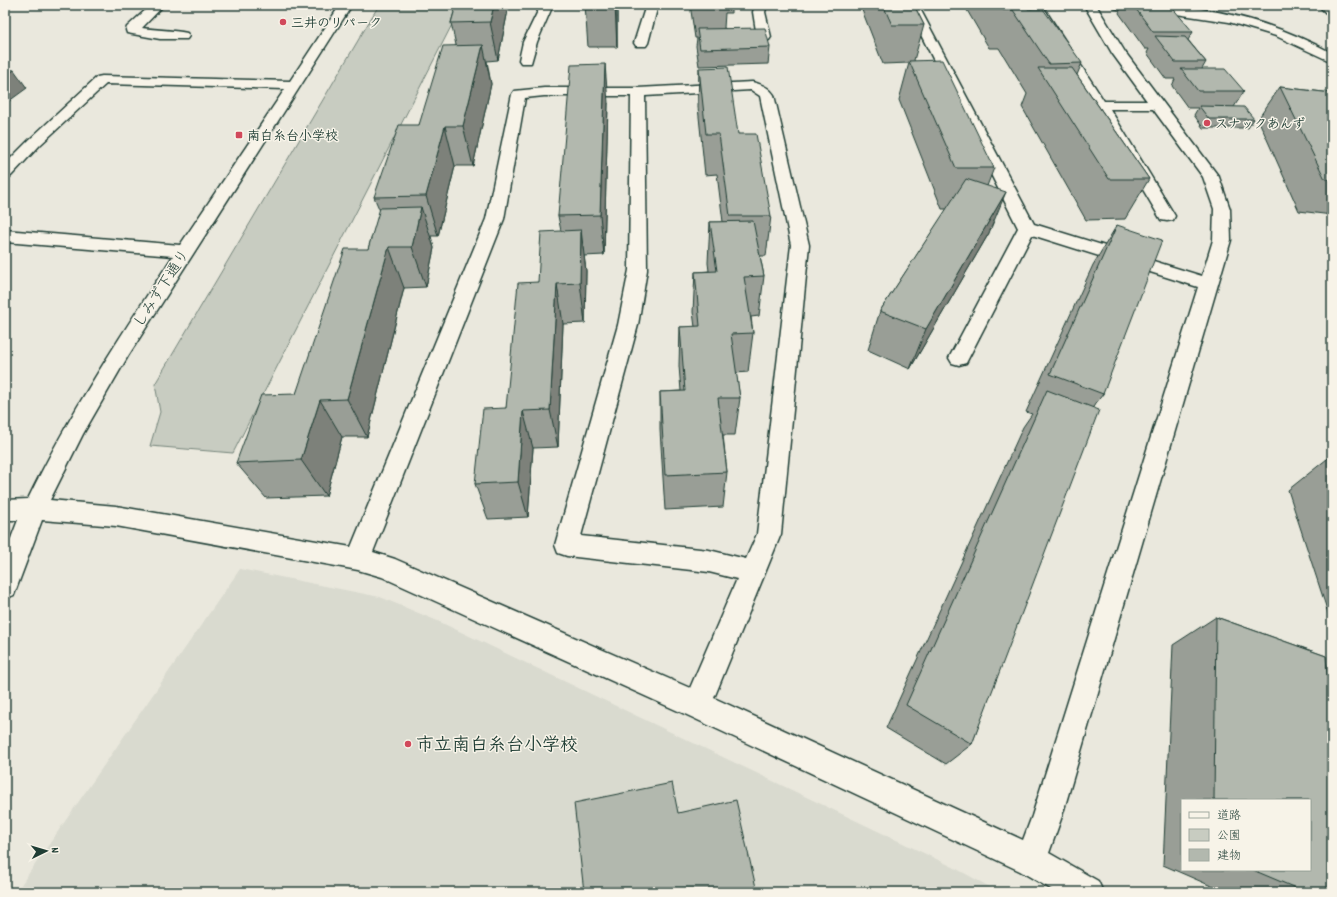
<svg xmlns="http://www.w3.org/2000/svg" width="1337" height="897" viewBox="0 0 1337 897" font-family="Dekko,'Klee One',sans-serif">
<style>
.built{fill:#d9dacf}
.green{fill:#c8ccc1;stroke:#74847a}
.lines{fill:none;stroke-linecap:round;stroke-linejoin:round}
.minor-casing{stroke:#1f3d34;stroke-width:3}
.minor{fill:#f7f3e8;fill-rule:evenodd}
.wall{fill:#999e96;stroke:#1f3d34;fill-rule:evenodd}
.shaded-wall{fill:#7d817a;stroke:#1f3d34}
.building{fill:#b2b8ae;stroke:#1f3d34}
.poi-dot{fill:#d1495b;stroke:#f7f3e8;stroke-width:1.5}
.labels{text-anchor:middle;stroke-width:3;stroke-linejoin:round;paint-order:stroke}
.far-poi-label{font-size:13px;font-weight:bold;fill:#1f3d34;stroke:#f7f3e8;text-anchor:start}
.street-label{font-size:15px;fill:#1f3d34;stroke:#f7f3e8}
.near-poi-label{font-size:18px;font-weight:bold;fill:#1f3d34;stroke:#f7f3e8;text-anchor:start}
</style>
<rect width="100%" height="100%" fill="#eae8dd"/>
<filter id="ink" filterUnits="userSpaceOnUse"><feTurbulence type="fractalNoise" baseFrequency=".025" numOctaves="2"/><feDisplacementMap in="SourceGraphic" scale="8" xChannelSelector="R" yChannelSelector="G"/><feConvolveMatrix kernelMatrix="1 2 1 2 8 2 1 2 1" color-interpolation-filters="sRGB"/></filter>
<g filter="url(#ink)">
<!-- built -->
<path class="built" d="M240,569L380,597L440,622L953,867L999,892H16Z"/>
<!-- green -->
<path class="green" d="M379,5H462L233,453L150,446L160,412L155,384Z"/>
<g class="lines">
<defs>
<path id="minor" d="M151,5H164L142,28C156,30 173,30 187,33L189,36L187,39H160L127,33L126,30L127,27Z
M340,5H352L128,356L83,434L50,500L116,506L351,547L486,219L512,94L514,91L544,88H638L752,82C761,84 769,87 774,95L809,245L781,534L714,698L1023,840L1032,816L1198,287L1032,235L966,363L959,365L952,363L949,358L1018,228L906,5H918L1034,224L1202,276L1213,240L1214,209L1203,177L1153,109H1110L1175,216L1173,220L1167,221L1161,220L1093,105L1030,5H1042L1104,101H1147L1112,53L1084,5H1096L1125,52L1219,177L1230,209L1231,240L1062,816L1049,853L1098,881L1103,892H1056L1020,871L687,715L382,577L358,570L116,526L42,520L14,595L5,599V554L18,520H5V500L28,499C69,414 121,335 173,256L5,242V230L180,245L285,89L106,84L40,145L11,176L5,178V164L30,139L97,77L102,76L290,81ZM751,90L760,96L791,245L757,534L746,559L709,550L581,536L638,325L647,270L645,96ZM544,96H631L629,270L618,325L555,545L558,553L567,556L709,572L737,579L690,688L395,559L373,552L504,219L525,98Z
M541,5H553L537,42L531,63H521L519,60L523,42Z
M646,5H658L648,43L646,46H636L634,43Z
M755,5H767L765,12L771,37L769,40H759L757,37L753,12Z
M1113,5C1129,5 1146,4 1162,5C1221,8 1280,25 1332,53V62L1276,36L1229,22L1176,14L1119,9L1115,8Z
M1318,5H1331L1332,16L1328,15Z"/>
</defs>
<!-- minor casing -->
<use href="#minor" class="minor-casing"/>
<!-- minor -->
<use href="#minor" class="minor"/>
</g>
<!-- wall -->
<path class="wall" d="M456,5H509L498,60L487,61L491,84L473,166H455L438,236H431L434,248L426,287L404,288L367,437H342L326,496L266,498L236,463L296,394L368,249L380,211L374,197L419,125L456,45L451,23Z
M585,5H617V47H588Z
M691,5H731V13H725L724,28L770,47L768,64L699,66L696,46L697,38H695L691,11Z
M860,5H914L924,25L914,60L994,168L987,186L989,233L910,369L868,350L880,311L947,209H942L899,100L909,63L883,64Z
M964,5H1025L1028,9L1082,63L1077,75L1149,179L1125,219L1086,220L1022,107L1027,94L999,48H989Z
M1122,5H1133L1193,32L1188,40L1206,62L1202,69L1244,91L1234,107L1254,119L1248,128H1203L1194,115L1198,108H1188L1172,86L1175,79H1166L1147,53L1149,49H1145L1119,13Z
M699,68L738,134L771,216L766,256H760L764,276L759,316L751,317L753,333L748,372L736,373L740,398L735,435H723L727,472L723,507L665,510L660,430V392L681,391L679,366L680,327H695L693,312L695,272L709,271L708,263L710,222H723L717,174L705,175L698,107Z
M1280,87L1332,93V215L1299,211L1258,119Z
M608,103L604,255L584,256L586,271L585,323L563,324L558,447L533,448L528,517L488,519L475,484L506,408L538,282L561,231L558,216Z
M1117,225L1103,394L1093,407L972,744L946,764L886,728L1023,427L1032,414L1026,412L1093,265Z
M1332,455V625L1288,490Z
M1216,617L1326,656L1332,733V892H1225L1163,865L1173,645ZM1182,800H1310V870H1182Z"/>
<!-- shaded-wall -->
<path class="shaded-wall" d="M494,5H509L498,60L490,22Z
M615,5H617V47Z
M483,45L491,84L473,166L463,126Z
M605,64L608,103L604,255L600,215Z
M14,70L27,88L5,104V77Z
M445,126L455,166L438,236L426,196Z
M1006,192L989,233L910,369L926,329Z
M421,207L434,248L426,287L412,247Z
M581,230L586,271L585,323L580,283Z
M389,247L404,288L367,437L347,399Z
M557,284L563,324L558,447L550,410Z
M320,400L342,437L326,496L301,460Z
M523,411L533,448L528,517L518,482Z"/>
<!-- building -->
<path class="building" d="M456,5H494L490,22L451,23Z
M585,5H615V8L584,9Z
M883,5H914L924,25H892Z
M999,5H1025L1028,9H1043L1082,63L1049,64L1013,10H1003Z
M1133,5H1170L1193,32H1153Z
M765,28L770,47L700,49L697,29Z
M1155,36L1185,37L1206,62H1175Z
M483,45L463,126H445L426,196L374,197L399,125H419L443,46Z
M942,60L994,168H956L909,61Z
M605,64L600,215L558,216L571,65Z
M728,67L738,134H756L771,216H730L719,134H706L699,68Z
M1038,68H1072L1149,179H1109Z
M5,69L14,70L5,77Z
M1181,69H1225L1244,91H1198Z
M1280,87L1332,93V180L1325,179Z
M1199,106L1244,107L1254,119H1209Z
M966,179L1006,192L926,329L880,311Z
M421,207L412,247H389L347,399L320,400L301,460L236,463L261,395L296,394L345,249H368L380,208Z
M753,221L764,276L744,277L753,333L731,334L740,398H718L727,472L665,475L660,392L685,391L680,327L700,326L695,272L717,271L710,222Z
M1117,225L1162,240L1103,394L1050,374Z
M581,230L580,283L557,284L550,410L523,411L518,482L475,484L483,409L506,408L518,283L538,282L541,232Z
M1047,390L1099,410L972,744L906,705Z
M1216,617L1326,656L1332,733V892H1305L1253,870H1310V800H1214Z
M672,783L678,813L736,800L757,892H584L574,803Z"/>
</g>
<!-- markers -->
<g class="poi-dot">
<circle cx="283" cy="22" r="4"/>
<circle cx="1207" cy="123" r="4"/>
<rect x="235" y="131" width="8" height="8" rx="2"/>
<circle cx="408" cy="744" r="4"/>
</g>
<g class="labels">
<!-- far-poi labels -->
<g class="far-poi-label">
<text x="291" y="27">三井のリパーク</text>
<text x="1215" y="128">スナックあんず</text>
<text x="247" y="140">南白糸台小学校</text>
</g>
<!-- street labels -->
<g class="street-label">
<text transform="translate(161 288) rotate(-57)" y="5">しみず下通り</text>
</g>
<!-- near-poi labels -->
<g class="near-poi-label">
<text x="416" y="750">市立南白糸台小学校</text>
</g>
</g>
<!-- margin -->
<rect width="1337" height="897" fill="none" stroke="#f7f3e8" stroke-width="20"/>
<rect x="10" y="10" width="1317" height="877" fill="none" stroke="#1f3d34" stroke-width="1.5" filter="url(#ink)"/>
<!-- legend -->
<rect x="1181" y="799" width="130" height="72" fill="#f7f3e8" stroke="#a1aaa0"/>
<rect x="1189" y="812" width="20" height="6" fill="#f7f3e8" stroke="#a1aaa0"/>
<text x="1217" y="819" font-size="12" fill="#1f3d34">道路</text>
<rect x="1189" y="829" width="20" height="12" fill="#c8ccc1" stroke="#a1aaa0"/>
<text x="1217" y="839" font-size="12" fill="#1f3d34">公園</text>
<rect x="1189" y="849" width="20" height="12" fill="#b2b8ae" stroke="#a1aaa0"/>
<text x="1217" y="859" font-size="12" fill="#1f3d34">建物</text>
<!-- north arrow -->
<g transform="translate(46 851) rotate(85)" stroke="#f7f3e8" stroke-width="3" paint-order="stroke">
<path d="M0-3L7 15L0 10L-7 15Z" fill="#1f3d34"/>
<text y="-6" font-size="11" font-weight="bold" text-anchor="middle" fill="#1f3d34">N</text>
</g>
</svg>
